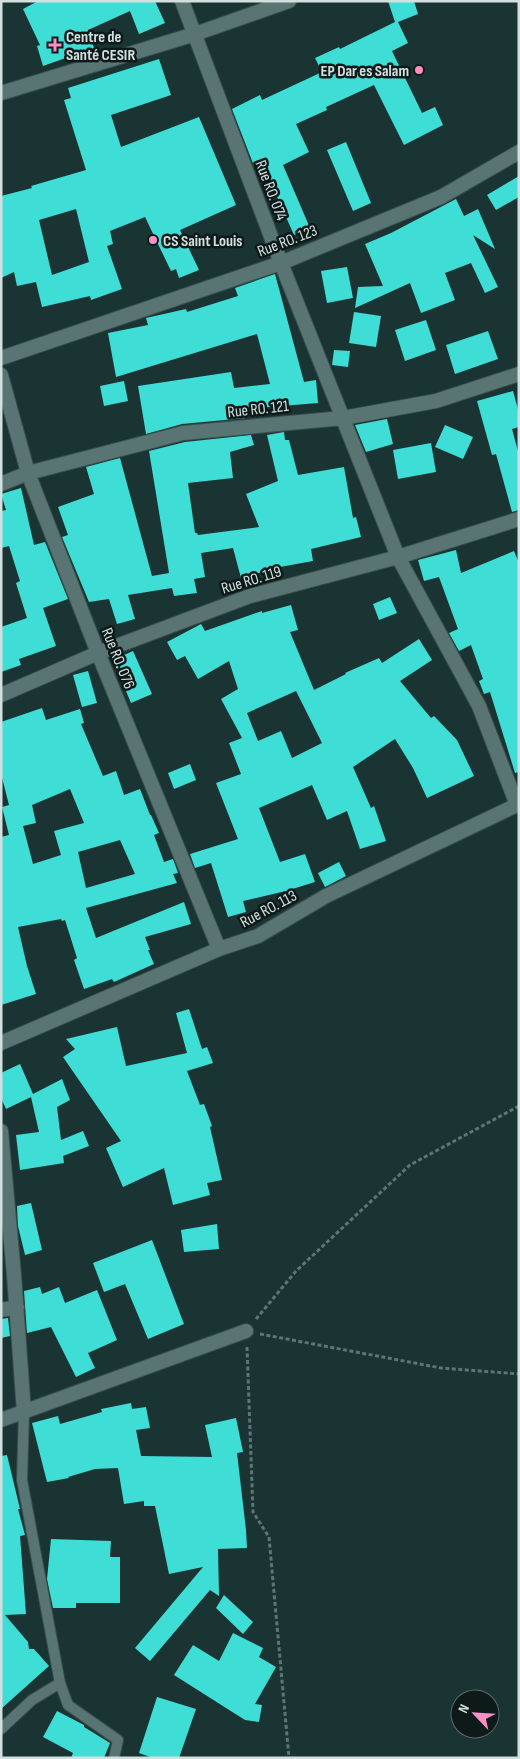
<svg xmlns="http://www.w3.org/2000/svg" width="520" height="1759" viewBox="0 0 520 1759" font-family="'Sofia Sans Condensed',sans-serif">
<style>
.building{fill:#3eddd6;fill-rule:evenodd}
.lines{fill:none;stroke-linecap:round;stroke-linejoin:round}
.service-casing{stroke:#384f4d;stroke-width:12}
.minor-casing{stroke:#384f4d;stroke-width:16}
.tertiary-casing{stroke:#384f4d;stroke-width:16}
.path{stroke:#5f7574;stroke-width:3;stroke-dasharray:4 2.5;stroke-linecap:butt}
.service{stroke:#597573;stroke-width:10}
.minor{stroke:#597573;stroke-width:14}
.tertiary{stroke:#597573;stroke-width:14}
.poi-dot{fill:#fb8fc4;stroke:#0e1a19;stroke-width:2}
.labels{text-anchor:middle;stroke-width:5;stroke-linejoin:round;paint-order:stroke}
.poi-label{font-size:16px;font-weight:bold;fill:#d2e1e0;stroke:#0e1a19;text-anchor:start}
.street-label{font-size:16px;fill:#d2e1e0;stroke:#0e1a19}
</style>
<rect width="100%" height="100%" fill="#1a3433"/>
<!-- building -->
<path class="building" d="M38,1H155L165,23L139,34L130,11L88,30L94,48L43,66L37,46L40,45L23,9Z
M388,1H414L418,14L398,22L408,43L392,51L422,113L435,107L443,125L404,145L374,85L326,107L327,110L296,124L309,152L283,165L310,228L294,235L262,163L254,166L232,109L260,95L262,100L322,72L315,58L339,47L340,49L395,22Z
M159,59L171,95L111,115L121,147L199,117L236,205L180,230L199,270L179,278L176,269L171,271L145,217L110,231L113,244L107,246L122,289L91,300L90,296L42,307L36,282L17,286L14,272L1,278V196L32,188L31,186L86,170L64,100L71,98L68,88ZM76,209L89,262L52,275L39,220Z
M346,142L371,203L353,211L327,150Z
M519,176V197L496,210L487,195Z
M456,199L464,216L478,209L495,249L473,235L498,287L485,293L471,263L445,273L455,300L421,313L410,283L355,308L358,287L383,286L365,244L391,233Z
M347,267L353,298L327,303L321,271Z
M275,274L304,382L316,380L318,403L244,409L246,418L182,424L146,434L138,386L231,372L234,388L270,384L257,334L116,377L108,333L148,325L146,318L186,309L187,312L238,296L235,288Z
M354,312L381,316L376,347L349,343Z
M426,320L436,350L405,361L395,330Z
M488,331L498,359L455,374L446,345Z
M334,350L350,351L348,367L332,365Z
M124,381L128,401L104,406L100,386Z
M513,391L519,413V427L512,429L519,455V510L512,512L496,454L492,455L477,401Z
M387,419L393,444L366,452L355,425Z
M445,425L473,437L463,459L435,447Z
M284,432L285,440H289L298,475L344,467L353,518L356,517L361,537L311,549L313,561L280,567L241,578L233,548L201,553L205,577L194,579L197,593L174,596L172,588L128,595L135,619L117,624L109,599L89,602L62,537L68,535L58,507L94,494L86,467L120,458L152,576L169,573L149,451L185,442L251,435L254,445L230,452L233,478L188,483L195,533H197L198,535L259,527L246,494L278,481L267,435Z
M431,443L436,472L398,479L393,450Z
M21,488L34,545L45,542L68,599L43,608L56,646L19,659L21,665L1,672V627L27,618L16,583L20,581L9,546L1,548V511L6,510L1,494Z
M456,550L461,573L514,551L519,563V772L515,773L490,692L484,694L479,681L483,679L471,645L459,651L449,633L458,629L439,577L424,581L418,560Z
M390,597L397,613L379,620L373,604Z
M291,605L298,630L290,632L314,690L346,674L345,673L379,658L382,663L419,639L432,660L400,681L431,718L434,716L457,740L474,776L427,798L413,768L395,739L353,767L371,808L374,806L386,841L360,849L347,811L327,820L312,785L259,808L280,862L305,854L315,882L286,891L243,901L246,912L228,917L211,863L195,868L190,854L238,839L216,783L241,774L229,743L242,738L221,699L238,689L229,661L198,679L185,656L177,660L167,642L201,624L205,631L262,611V613ZM296,691L322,743L292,758L281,731L258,741L247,713Z
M133,651L152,694L131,703L113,660Z
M88,671L97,703L82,707L73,675Z
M42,708L46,720L80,709L84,723L81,724L103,776L116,771L124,795L140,789L150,815H151L159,833L154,835L164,862L173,859L178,873L173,874L177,883L86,908L96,938L184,902L191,924L145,937L150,950H148L154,964L114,982L112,979L84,989L74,960L77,958L65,920L62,921L61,919L18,927L27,966L36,994L1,1005V837L9,835L2,807L9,805L1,774V722ZM70,789L84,823L54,831L61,855L33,864L23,826L36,823L32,805ZM120,840L135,874L86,888L78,852Z
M190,764L196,780L174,789L168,773Z
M339,862L346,876L325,887L318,873Z
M189,1009L202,1049L207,1047L213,1063L187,1071L200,1105L204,1104L212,1126L210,1127L222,1180L207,1183L210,1195L173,1205L164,1168L123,1187L106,1148L121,1141L63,1057L75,1049L66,1039L117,1027L126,1066L187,1053L176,1013Z
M20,1064L33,1094L62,1079L70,1100L57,1107L61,1140L83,1131L89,1146L63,1156L64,1163L20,1170L16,1135L39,1132L31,1097L6,1109L1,1098V1073Z
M31,1203L42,1250L25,1255L18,1226L17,1206Z
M217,1224L219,1249L184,1252L181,1230Z
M152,1240L184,1324L148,1339L125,1284L104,1292L93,1263Z
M40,1287L42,1294L59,1287L65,1303L97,1290L117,1340L88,1353L95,1368L76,1377L51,1327L27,1333L24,1291Z
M8,1318L10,1336L1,1338V1319Z
M131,1403L132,1409L146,1407L150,1428L136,1430L141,1456L212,1457L205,1425L236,1418L243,1452L237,1453L246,1530L247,1548L218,1549L219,1596L210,1590L150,1661L135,1648L203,1567L169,1574L155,1506H144V1501L124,1504L118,1468L95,1469L68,1477L69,1478L47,1482L32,1423L58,1416L60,1424L102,1412L101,1409Z
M7,1455L20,1509H18L25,1535L20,1536L26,1614L5,1615L28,1642L29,1649H34L49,1666L1,1709V1456Z
M51,1539L111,1541L110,1557H120V1603H76V1608H53L47,1579Z
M224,1595L253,1622L243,1634L216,1608Z
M233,1633L263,1648L259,1657L276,1667L255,1704L262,1705L259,1722L245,1720L174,1675L193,1645L219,1661Z
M157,1697L196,1709L179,1758H153L139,1753Z
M57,1711L84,1725V1727L110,1743L104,1758H71L73,1753L43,1737Z"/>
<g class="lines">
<defs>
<path id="service" d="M24,1412L22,1480L60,1683L68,1705L118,1740L114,1758
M1,1729L32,1700L60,1683"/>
<path id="minor" d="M182,1L281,263L398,557L479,706L517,805
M1,93L195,34L289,1
M1,375L28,473L98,653L219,949
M1,484L28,473L183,433L343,418L436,401L519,374
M1,695L98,653L250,596L398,557L519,519
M1,1043L219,949L258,936L326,896L519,804
M1,1131L14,1275L24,1412
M1,1310L17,1307
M1,1420L246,1331"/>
<path id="tertiary" d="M1,358L281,263L441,197L519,152"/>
</defs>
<!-- service casing -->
<use href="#service" class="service-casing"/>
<!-- minor casing -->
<use href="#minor" class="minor-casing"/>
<!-- tertiary casing -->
<use href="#tertiary" class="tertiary-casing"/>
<!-- path -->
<path class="path" d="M256,1319L296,1271L410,1165L519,1106
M260,1334L441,1368L519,1374
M247,1347L253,1512L269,1537L289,1758"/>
<!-- service -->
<use href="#service" class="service"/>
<!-- minor -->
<use href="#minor" class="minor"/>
<!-- tertiary -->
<use href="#tertiary" class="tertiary"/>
</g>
<!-- markers -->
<g class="poi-dot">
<path d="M52.5 37.5h5v5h5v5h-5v5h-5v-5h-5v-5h5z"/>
<circle cx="419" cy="70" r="5"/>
<circle cx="153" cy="240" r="5"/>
</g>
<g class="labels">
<!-- poi labels -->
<g class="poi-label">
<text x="66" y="42">Centre de<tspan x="66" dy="18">Santé CESIR</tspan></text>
<text x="409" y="76" text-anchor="end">EP Dar es Salam</text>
<text x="163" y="246">CS Saint Louis</text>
</g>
<!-- street labels -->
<g class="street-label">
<text transform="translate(272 190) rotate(69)" y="6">Rue RO. 074</text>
<text transform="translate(287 240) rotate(-21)" y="6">Rue RO. 123</text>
<text transform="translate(258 408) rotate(-6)" y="6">Rue RO. 121</text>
<text transform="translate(251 579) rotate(-17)" y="6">Rue RO. 119</text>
<text transform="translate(119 658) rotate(68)" y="6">Rue RO. 076</text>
<text transform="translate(268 908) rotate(-28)" y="6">Rue RO. 113</text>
</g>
</g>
<!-- border -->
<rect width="520" height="1759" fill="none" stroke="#d2e1e0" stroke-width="5"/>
<!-- north arrow -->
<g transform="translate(475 1714) rotate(295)"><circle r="24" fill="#0e1a19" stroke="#5c6a69"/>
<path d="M0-4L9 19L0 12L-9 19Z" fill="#fb8fc4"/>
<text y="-8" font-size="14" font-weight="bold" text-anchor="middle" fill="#d2e1e0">N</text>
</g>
</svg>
